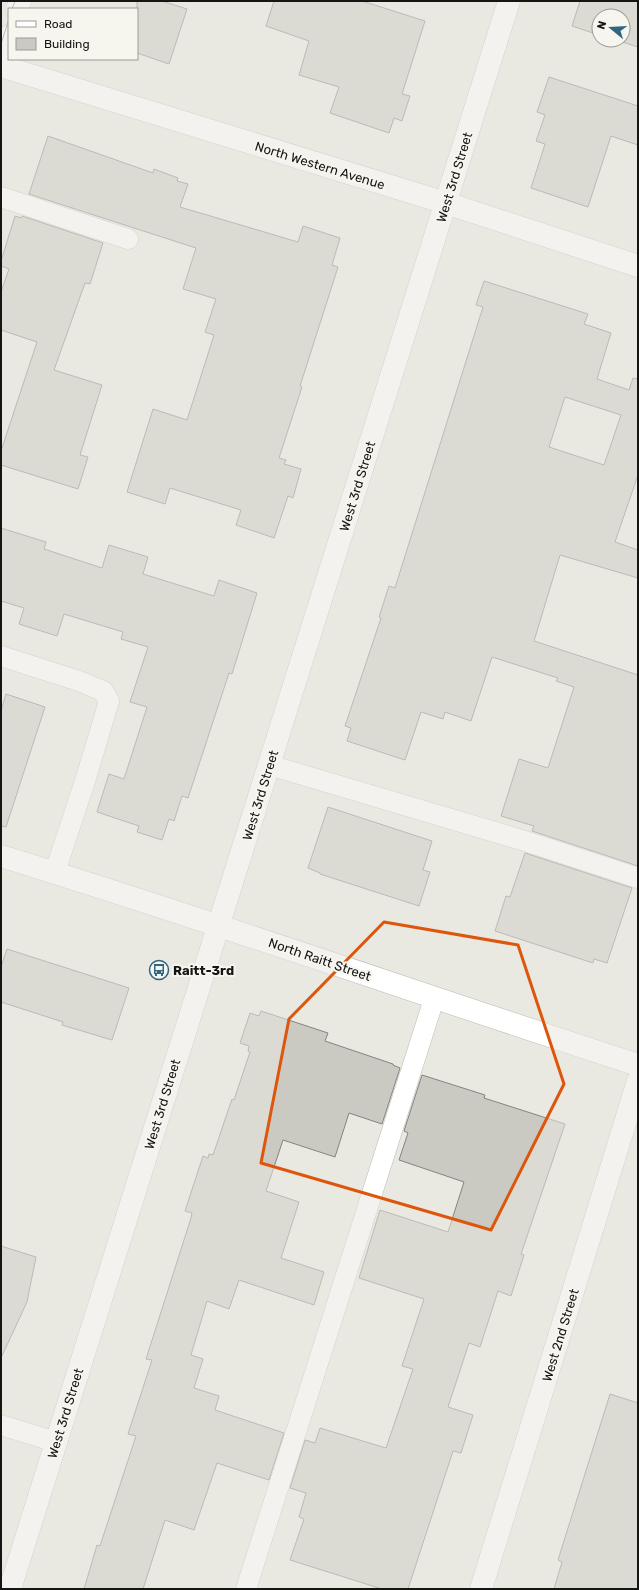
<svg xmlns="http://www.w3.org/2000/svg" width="639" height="1590" viewBox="0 0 639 1590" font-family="Rubik,sans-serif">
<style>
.building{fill:#cac9c2;stroke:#85847e;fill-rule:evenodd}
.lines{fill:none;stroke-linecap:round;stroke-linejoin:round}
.service-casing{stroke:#bcbbb5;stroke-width:21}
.minor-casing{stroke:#bcbbb5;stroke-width:23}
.tertiary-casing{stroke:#bcbbb5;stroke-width:23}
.secondary-casing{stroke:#bcbbb5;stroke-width:23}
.service{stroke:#fff;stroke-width:20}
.minor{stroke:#fff;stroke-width:22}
.tertiary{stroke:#fff;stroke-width:22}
.secondary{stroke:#fff;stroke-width:22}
.tram{stroke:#84837f;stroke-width:1}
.marked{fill:none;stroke:#dd560c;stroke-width:3;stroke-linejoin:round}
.labels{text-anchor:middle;stroke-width:4;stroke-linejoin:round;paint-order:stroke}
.street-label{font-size:13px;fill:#151513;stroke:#f6f5ee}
.poi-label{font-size:13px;font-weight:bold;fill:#151513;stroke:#f6f5ee;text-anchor:start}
</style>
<rect width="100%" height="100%" fill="#e9e8e1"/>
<!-- building -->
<path class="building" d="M137,1H162L187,9L169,64L137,53Z
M274,1H362L425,21L402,94L410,96L402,121L394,118L389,133L330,113L339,87L299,75L309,41L266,26Z
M580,1H638V47L616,40H623V16H599V35L572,26Z
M549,77L638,106V145L611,136L588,207L531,188L545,144L536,141L545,115L537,112Z
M48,136L153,173L154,169L178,178L177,181L188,184L180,207L298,242L303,226L340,238L332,265L338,267L300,386L302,387L279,458L286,460L284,464L301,469L293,498L288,496L274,538L236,525L241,510L170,488L165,504L127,492L153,409L187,420L214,335L205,332L216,299L183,289L196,248L29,194Z
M15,216L21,218L22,216L103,243L90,284L85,283L54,370L102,385L80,455L88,457L78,489L1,465V451L37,342L1,330V292L9,269L1,266V261Z
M484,281L588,314L584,324L611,333L597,379L629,390L633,378L638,379V475L615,542L638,550V578L560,555L534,641L638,675V866L532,831L534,826L501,816L519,759L548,768L574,687L556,681L558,678L492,657L471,721L445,712L443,719L421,712L405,760L347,741L351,728L345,726L381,618L379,617L389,586L395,588L483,307L476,305ZM565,397L621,415L604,465L549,447Z
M1,528L46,542L44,549L102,568L109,545L148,557L143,574L214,596L219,580L257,593L232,674L229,673L188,798L182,796L174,821L169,819L162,840L137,832L139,826L97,812L109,774L124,779L147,707L130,702L148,647L121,639L123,632L64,614L57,636L19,624L24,608L1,601Z
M6,694L45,707L6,827L1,826V711Z
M328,807L432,841L423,870L430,872L419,906L320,874V873L308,868Z
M525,853L632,888L607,963L594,959L593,963L495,931L506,896L510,897Z
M7,949L129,988L112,1040L62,1025L63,1022L1,1002V967Z
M261,1011L328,1033L325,1041L393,1064V1065L400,1068L382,1124L349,1113L335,1157L283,1140L266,1191L299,1202L281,1258L324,1272L314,1305L239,1280L229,1309L207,1301L191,1355L203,1359L194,1388L219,1396L215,1410L284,1433L269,1480L217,1463L194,1530L165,1520L143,1589H84L97,1545L100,1546L136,1436L128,1434L152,1360L146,1359L191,1218L192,1213L185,1211L203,1156L208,1158L209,1154L213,1155L232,1099L234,1100L250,1052L248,1051L249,1046L240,1043L250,1013L259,1016Z
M422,1075L485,1095L484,1098L565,1124L521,1254L524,1255L511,1296L498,1291L480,1347L469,1343L448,1407L473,1415L461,1453L453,1451L408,1589H382L290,1560L304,1519L299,1517L306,1493L290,1488L305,1440L315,1443L320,1428L386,1448L413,1369L402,1366L424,1299L359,1278L380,1210L448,1232L464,1182L399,1160L408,1133L404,1131Z
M1,1246L36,1257L27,1302L1,1358Z
M610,1394L638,1403V1589H554L562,1562L558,1560Z"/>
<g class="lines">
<defs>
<path id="service" d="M1,197L128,239
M1,656L79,681L103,691L109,701L86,778L55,872
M269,765L525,841L638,878
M1,1425L56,1442
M246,1589L434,999"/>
<path id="minor" d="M1,66L446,203L638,266
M10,1589L509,1
M481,1589L638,1081"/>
<path id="tertiary" d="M1,856C215,922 426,996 638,1065"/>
<path id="secondary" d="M17,9L20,1
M1,61L9,36"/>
</defs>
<!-- service casing -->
<use href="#service" class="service-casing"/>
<!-- minor casing -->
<use href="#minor" class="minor-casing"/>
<!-- tertiary casing -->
<use href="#tertiary" class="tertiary-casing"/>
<!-- secondary casing -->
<use href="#secondary" class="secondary-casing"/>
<!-- service -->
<use href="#service" class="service"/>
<!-- minor -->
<use href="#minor" class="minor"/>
<!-- tertiary -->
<use href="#tertiary" class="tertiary"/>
<!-- secondary -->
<use href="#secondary" class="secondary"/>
<!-- tram -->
<path class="tram" d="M12,9L15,1
M1,44L9,19"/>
</g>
<!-- marked area -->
<path d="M0 0H639V1590H0ZM384,922L518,945L564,1084L491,1230L261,1163L289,1019Z" fill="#e9e8e1" fill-opacity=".55" fill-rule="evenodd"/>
<path class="marked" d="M384,922L518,945L564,1084L491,1230L261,1163L289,1019Z"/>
<!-- icons -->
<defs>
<symbol id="bus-ring" viewBox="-11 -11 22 22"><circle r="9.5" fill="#f6f5ee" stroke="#306481" stroke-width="1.5"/><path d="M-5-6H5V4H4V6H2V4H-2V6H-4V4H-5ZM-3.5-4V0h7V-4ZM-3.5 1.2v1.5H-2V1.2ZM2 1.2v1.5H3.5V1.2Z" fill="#306481"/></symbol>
</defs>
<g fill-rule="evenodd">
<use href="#bus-ring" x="148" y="959" width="22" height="22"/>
</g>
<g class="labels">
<!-- street labels -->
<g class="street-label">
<text transform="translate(320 165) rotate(17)" y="5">North Western Avenue</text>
<text transform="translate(454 177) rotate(-73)" y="5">West 3rd Street</text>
<text transform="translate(357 486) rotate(-73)" y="5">West 3rd Street</text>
<text transform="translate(260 795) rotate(-73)" y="5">West 3rd Street</text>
<text transform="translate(320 959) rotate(19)" y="5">North Raitt Street</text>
<text transform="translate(162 1104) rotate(-73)" y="5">West 3rd Street</text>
<text transform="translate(560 1335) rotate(-73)" y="5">West 2nd Street</text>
<text transform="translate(65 1413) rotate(-73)" y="5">West 3rd Street</text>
</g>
<!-- poi labels -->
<g class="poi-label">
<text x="173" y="975">Raitt-3rd</text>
</g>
</g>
<!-- border -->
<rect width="639" height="1590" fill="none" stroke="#151513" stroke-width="4"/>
<!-- legend -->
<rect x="8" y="8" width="130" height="52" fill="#f6f5ee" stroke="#9c9b96"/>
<rect x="16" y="21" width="20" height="6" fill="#ffffff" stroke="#9c9b96"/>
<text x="44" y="28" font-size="12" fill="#151513">Road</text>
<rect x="16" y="38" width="20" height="12" fill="#cac9c2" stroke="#9c9b96"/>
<text x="44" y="48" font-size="12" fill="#151513">Building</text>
<!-- north arrow -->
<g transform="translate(611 28) rotate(288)"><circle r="19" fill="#f6f5ee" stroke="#9c9b96"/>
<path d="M0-3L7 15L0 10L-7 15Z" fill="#306481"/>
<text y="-6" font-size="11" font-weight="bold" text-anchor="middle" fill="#151513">N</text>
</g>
</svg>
